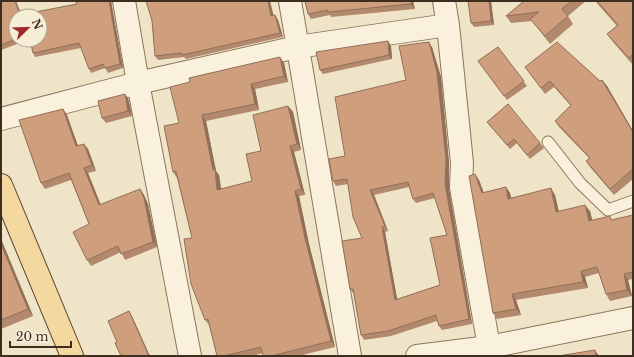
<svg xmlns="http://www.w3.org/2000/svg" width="634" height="357" viewBox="0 0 634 357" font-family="'Libre Baskerville',serif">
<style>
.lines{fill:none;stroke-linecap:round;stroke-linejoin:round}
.lane-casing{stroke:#8d765c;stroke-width:13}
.street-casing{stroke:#8d765c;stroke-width:24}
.primary-casing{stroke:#5b4430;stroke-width:24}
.lane{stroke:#faf1dc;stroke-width:11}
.street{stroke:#faf1dc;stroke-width:22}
.primary{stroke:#f3d9a0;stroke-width:22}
.wall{fill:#b2896c;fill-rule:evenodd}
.shaded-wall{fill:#916f58}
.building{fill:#cf9f7d;stroke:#916f58;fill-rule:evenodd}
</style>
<rect width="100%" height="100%" fill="#f0e4c8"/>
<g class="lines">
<defs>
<path id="lane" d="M548,142L580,183L608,210L633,201"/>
<path id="street" d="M124,1L138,83L190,356
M290,1L350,356
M444,1L448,25
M1,119L138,83L297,47L448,25L462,163L461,187L489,347
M417,356L489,347L633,318"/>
<path id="primary" d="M1,185L72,356"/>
</defs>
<!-- lane casing -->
<use href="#lane" class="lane-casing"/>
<!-- street casing -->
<use href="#street" class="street-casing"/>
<!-- primary casing -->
<use href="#primary" class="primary-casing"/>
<!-- lane -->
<use href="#lane" class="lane"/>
<!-- street -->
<use href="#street" class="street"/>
<!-- primary -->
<use href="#primary" class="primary"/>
</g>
<!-- wall -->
<path class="wall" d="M1,1L22,15L77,4L79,1H111L123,68L108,73L105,68L91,73L89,69L81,48L35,57L33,53L40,40L16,16V40H28L1,50Z
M305,1H413L415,9L331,17L330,15L311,19L308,14Z
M491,1L494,25L474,27L471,23Z
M524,1H586L568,16L573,24L550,44L532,21L511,23L506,16Z
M595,1H633V65L613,42L607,34L617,26Z
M273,15H275L278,20L283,37L186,59L184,57L158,60L155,56L152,21Z
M388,41L391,46L392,59L323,74L320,70Z
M432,47L441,77L449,163V189L472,324L442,330L439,326L437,321L391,336L364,340L361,335L354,294L350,289L362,238L348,184L336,186L333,181L345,156L406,80ZM409,187L413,199L416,203L435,198L447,235L440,285L397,299L385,232L388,231L374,195Z
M498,47L527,86L507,100L478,61Z
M284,63L288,82L255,89L259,110L206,121L216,171L219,175L221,189L252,181L261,151L288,106L293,112L301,150L294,152L305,195L299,196L309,244L335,347L298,356H263V353L252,356H217L209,325L205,320L192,238L177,178L173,172L179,123Z
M525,67L600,81L602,80L607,86L633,131V179L614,195L590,167L586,161L589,158L559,127L555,121L571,106L554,87L545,94Z
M128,98L132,116L106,123L102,118Z
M63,109L67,115L78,146L88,149L96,171L88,173L101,205L140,189L144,195L148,204L157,247L125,260L121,252L91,266L87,260L89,224L71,180L45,189L41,183Z
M487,122L540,143L544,148L530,159L517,143L510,149Z
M479,180L484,193L506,187L510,193L511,198L555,195L559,211H590L592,220H613L633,215V279L628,280L632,296L610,301L606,294L599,273L585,277L588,288L516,300L521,315L497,319L493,313Z
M1,239L33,316L1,329Z"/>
<!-- shaded-wall -->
<path class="shaded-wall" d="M15,1H16L22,16H21Z
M109,1H111L123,68L120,64Z
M268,1H270L275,21L271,16Z
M411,1H413L415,9L411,4Z
M489,1H491L494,25L491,21Z
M275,15L278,20L283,37L280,33Z
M388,41L391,46L392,59L389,55Z
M429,42L432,47L441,77L449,163V189L472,324L469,319L445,184Z
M280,57L284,63L288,82L284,76Z
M602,80L607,86L633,131V132Z
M251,84L255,89L259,110L255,104Z
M125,94L128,98L132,116L128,111Z
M288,106L293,112L301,150L297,144Z
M63,109L67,115L80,152L76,146Z
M202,115L206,121L216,171L219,175L222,195L217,190Z
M84,144L88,149L96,171L92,165Z
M290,146L294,152L305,195L301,189Z
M84,168L88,173L103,211L99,205Z
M475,174L479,180L486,199L482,193Z
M506,187L510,193L513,205L508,199Z
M551,188L555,195L560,218L556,212Z
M140,189L144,195L148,204L157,247L153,242Z
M370,190L374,195L388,231L385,226Z
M295,191L299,196L309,244L335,347L331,341L305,238Z
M585,205L590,211L594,227L589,221Z
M382,227L385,232L398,304L395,300Z
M1,239L33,316L28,309L1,244Z
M581,271L585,277L588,288L583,282Z
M624,274L628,280L632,296L627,290Z
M512,294L516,300L521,315L516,309Z
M129,311L132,316L150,356H149Z
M595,350L599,356H596Z"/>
<!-- building -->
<path class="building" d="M1,1H15L20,15L77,4L76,2L79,1H109L120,64L105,68L103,64L89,69L79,43L33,53L30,40H40V16H16V39L1,45Z
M146,1H268L271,16L275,15L280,33L182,55V53L155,56L152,21Z
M305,1H411V4L328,12V10L308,14Z
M468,1H489L491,21L471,23Z
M524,1H571L562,9L568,16L545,36L530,19L539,12L506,16Z
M597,1H633V54L629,58L607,34L618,25Z
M388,41L389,55L320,70L316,52Z
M429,42L437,72L446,159L445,184L469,319L439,326L436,315L388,331L361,335L353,289H350L342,241L362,238L353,217L347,179L333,181L329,159L345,156L335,97L406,80L399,46ZM408,182L413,199L433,193L447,235L430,238L440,285L395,300L382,227L385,226L370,190Z
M557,42L600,81L602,80L633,132V169L610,189L586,161L590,158L555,121L571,105L550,81L541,88L525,67Z
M498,47L524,81L504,96L478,61Z
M280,57L284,76L251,84L255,104L202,115L213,170L215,169L217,190L252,181L246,154L261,151L253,115L288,106L297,144L290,146L301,189L295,191L305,238L331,341L271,356H263L261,347L224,356H217L208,319L205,320L191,284L184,239L192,238L176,171L173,172L164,126L179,123L170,87L190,82L189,78Z
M125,94L128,111L102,118L98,101Z
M508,104L540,143L527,155L514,139L507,145L487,122Z
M63,109L76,146L84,144L92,165L84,168L99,205L140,189L144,198L153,242L121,254L118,246L87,260L73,232L89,224L69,173L41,183L19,120Z
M475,174L482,193L506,187L508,199L551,188L556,212L585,205L589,221L610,216L611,220L633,215V272L624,274L627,290L606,294L597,267L581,271L583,282L512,294L516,309L493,313L469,176Z
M1,244L28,309L1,320Z
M129,311L149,356H121L115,343L117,342L108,321Z
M595,350L596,356H558Z"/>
<!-- border -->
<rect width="634" height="357" fill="none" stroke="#3d2e20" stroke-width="4"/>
<!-- north arrow -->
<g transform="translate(28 28) rotate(67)"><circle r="19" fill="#f7eed8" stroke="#ada18e"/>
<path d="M0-3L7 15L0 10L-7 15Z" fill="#9e2a2b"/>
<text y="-6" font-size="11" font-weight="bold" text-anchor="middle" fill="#3d2e20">N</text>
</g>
<!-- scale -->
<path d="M10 341v6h61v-6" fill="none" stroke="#3d2e20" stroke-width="2"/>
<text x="16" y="341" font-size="12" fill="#3d2e20" stroke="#f7eed8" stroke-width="3" paint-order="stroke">20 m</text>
</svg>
